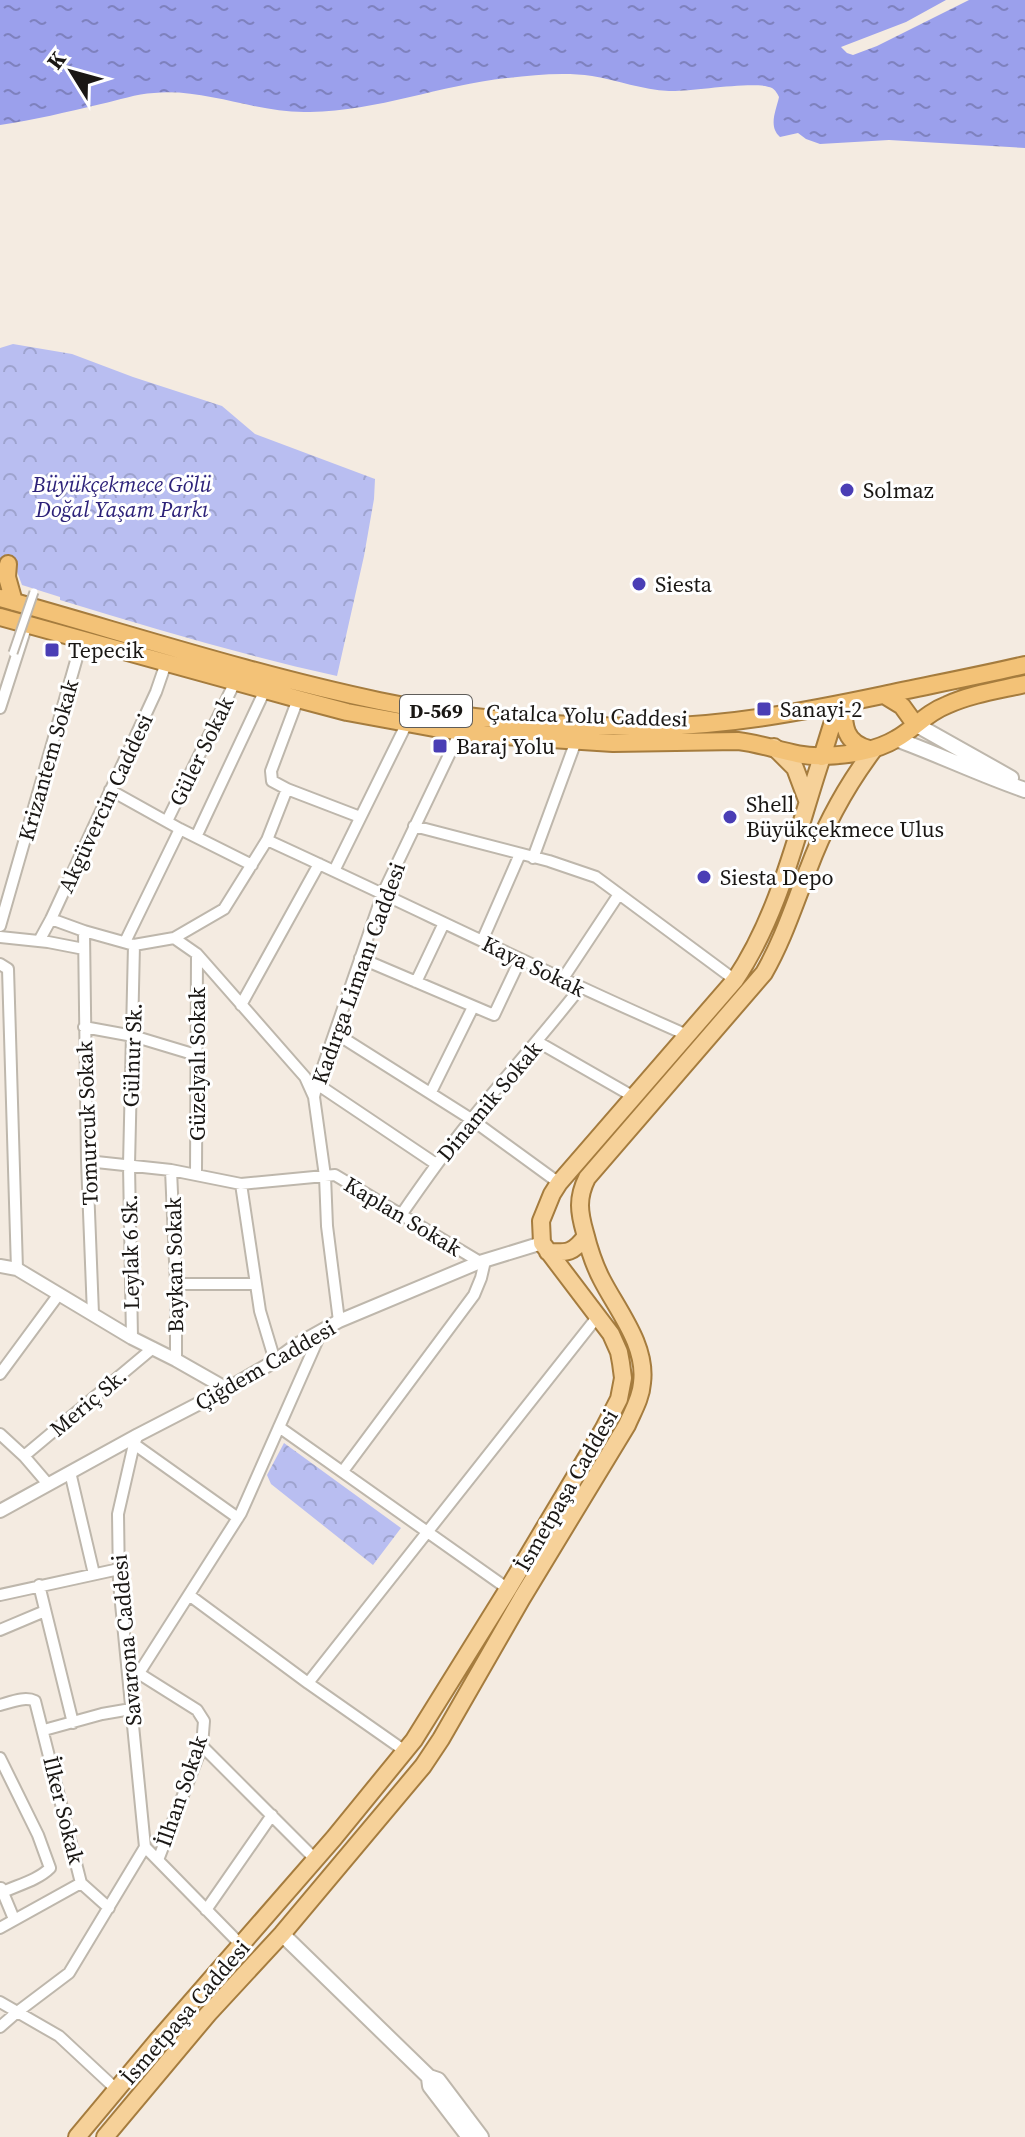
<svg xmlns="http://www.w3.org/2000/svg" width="1025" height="2137" viewBox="0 0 1025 2137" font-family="'Source Serif 4',serif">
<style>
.forest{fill:url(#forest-crowns)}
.water{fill:url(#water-ripples)}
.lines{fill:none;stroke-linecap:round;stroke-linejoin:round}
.minor-casing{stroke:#beb7ac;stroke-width:14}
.tertiary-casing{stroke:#beb7ac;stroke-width:16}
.secondary-casing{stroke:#beb7ac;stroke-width:18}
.primary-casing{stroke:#a57c3e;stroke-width:20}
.trunk-casing{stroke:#a57c3e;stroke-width:20}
.minor{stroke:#fff;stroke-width:10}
.tertiary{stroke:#fff;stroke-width:12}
.secondary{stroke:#fff;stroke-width:14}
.primary{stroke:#f6d199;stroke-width:16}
.trunk{stroke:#f3c277;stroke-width:16}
.pedestrian-bridge-casing{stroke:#beb7ac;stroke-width:11;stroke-linecap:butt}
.pedestrian-bridge{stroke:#fff;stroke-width:7}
.poi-dot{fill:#4a3eb5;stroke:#fff;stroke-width:3}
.labels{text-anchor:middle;stroke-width:6;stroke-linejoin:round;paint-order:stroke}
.shield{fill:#fff;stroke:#5f5d5a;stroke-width:2}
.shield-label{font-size:20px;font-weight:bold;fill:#1a1714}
.park-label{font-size:22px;font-style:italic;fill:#2d2279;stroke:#fff}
.poi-label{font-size:22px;fill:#1a1714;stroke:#fff;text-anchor:start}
.street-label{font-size:22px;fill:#1a1714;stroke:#fff}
</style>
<defs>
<pattern id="forest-crowns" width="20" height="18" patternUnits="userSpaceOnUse" patternTransform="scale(2)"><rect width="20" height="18" fill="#b9bef1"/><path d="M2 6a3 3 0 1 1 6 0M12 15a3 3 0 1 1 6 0" fill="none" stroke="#9ea3ce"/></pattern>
<pattern id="water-ripples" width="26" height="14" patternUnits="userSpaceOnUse" patternTransform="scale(2)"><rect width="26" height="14" fill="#9ba0ec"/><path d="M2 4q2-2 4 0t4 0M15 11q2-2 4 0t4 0" fill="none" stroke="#7e81be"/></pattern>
</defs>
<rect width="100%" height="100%" fill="#f4ebe1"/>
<!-- forest -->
<path class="forest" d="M13,344L72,354L133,377L222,406L255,434L375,479L374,499L364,556L337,676C243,655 151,628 60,600V597L22,585L16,569L4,557L0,559V348Z
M284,1443L401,1528L373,1565L271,1484L267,1475Z"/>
<!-- water -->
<path class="water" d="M0,0H946L906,22L841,47L847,53L853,55L877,46L969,0H1025V148L889,140L820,144L806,139L798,133L780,137C768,126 776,111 779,97C777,93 776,91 772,88C757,80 690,92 669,91C642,90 618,80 592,76C564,72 535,75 507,78C440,85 378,111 310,112C257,114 207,88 154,93C136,94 119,100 101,104C67,112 34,120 0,125Z"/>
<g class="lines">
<defs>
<path id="minor" d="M0,708L27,624
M287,789L360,817
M110,790L180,829L252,865
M167,821L235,682
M414,826L549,861L596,877L735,980
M196,837L265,690
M267,840C407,904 545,973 687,1035
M533,858L576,741
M334,871L407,723
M51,919L84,931L134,945L174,938L224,909L267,840L287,789L272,781L271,771L298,699
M0,926L82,640
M84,931L87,1161L93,1314
M0,937L48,942L84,949
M174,938L197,954L305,1077L314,1097
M39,941L51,919L156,692L166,663
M482,941L520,854
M125,942L180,829
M360,958L494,1015L520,960
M0,964L8,969L17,1269
M562,980L619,894
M416,982L444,923
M241,1005L319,864
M84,1027L133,1036L196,1055
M335,1033L471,1119L559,1183
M538,1042L634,1097
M317,1084L436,1164
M431,1092L473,1007
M87,1161L171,1170L241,1184L335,1175L480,1262
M171,1170L176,1284V1360
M196,1175L197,954
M241,1184L260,1311L275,1361
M401,1215C423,1183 445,1152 470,1121C506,1076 544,1034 580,988
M176,1284H255
M339,1321L327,1226L325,1176L314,1097L317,1084L383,893L460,732
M132,1338L129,1165L134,945
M0,1374L59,1294
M279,1427L508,1589
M0,1434L24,1456L48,1484
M138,1435L134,1444L118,1514L119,1583L145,1847
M134,1444L238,1518
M24,1456L153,1348
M343,1471L474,1295L481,1278L485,1261
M70,1472L94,1574
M39,1585L73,1723
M0,1595L119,1569
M189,1595L308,1683L405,1751
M0,1630L45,1611
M135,1671L197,1710L204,1721L202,1746L158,1860
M139,1673L241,1513L322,1330
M308,1683L598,1316
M0,1705C11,1702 25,1696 35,1701L81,1883L109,1908
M44,1730L102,1714L131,1709
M202,1746L315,1859
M0,1758L38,1835L50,1868C38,1880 18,1885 3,1892
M145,1847L242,1946
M1,1888L14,1919
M206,1910L272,1815
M0,1928L81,1883
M0,2002L59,2036L117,2090
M0,2027L16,2013L69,1973L145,1847"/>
<path id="tertiary" d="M0,1266L17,1269L132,1338L176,1360L227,1389
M0,1511L138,1435L227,1389L275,1361L298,1344L339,1321L480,1262L542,1243"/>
<path id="secondary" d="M915,724L1011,778
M896,739C940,755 981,775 1025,790
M282,1934L429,2077L438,2080L481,2137
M429,2078L430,2086L469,2137"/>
<path id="primary" d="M774,747L795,768L807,800
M548,1252C568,1253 573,1253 586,1236
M77,2137L158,2040L334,1838L414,1740L508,1589L603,1430L619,1399L623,1378L621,1363L619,1352L611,1334L542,1243L541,1221L552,1194L559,1183L735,980C780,913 797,832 822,757
M105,2137L208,2014L282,1934L423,1766L441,1739L522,1598L627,1425C633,1411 641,1398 642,1383C647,1346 618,1311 602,1280C594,1265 589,1249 585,1233C579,1212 577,1198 587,1178L764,973C783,940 794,905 808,870C824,827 846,786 874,749"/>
<path id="trunk" d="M8,564L7,577L14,602
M0,598C126,633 251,674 379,701C468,720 559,727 650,727C728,726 807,711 883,695C930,685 978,676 1025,665
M0,617L298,699L347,712L434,728L491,735L613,743L738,741C767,744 795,758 824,756C848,755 874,752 896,739C914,729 926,713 947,705C971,694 999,690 1025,684
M884,695L902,706L915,724
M844,704C843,726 845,743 869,749
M822,757L835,715L843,705"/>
</defs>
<!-- minor casing -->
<use href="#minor" class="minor-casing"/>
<!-- tertiary casing -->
<use href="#tertiary" class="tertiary-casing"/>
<!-- secondary casing -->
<use href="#secondary" class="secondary-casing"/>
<!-- primary casing -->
<use href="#primary" class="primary-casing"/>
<!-- trunk casing -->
<use href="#trunk" class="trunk-casing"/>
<!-- minor -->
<use href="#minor" class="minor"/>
<!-- tertiary -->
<use href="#tertiary" class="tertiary"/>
<!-- secondary -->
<use href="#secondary" class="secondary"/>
<!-- primary -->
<use href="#primary" class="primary"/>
<!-- trunk -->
<use href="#trunk" class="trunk"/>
<defs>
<path id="pedestrian-bridge" d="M13,653L34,592"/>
</defs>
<!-- pedestrian-bridge casing -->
<use href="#pedestrian-bridge" class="pedestrian-bridge-casing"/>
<!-- pedestrian-bridge -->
<use href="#pedestrian-bridge" class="pedestrian-bridge"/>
</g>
<!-- markers -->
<g class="poi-dot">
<circle cx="847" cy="490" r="8"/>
<circle cx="639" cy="584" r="8"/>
<rect x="44" y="642" width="16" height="16" rx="4"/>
<rect x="756" y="701" width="16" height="16" rx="4"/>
<rect x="432" y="738" width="16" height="16" rx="4"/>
<circle cx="730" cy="817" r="8"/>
<circle cx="704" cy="877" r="8"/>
</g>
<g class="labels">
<!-- shield labels -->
<rect class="shield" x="400" y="695" width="72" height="32" rx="6"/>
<g class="shield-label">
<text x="436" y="718">D-569</text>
</g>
<!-- park labels -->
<g class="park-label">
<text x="122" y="492">Büyükçekmece Gölü<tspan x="122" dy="25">Doğal Yaşam Parkı</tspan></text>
</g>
<!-- poi labels -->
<g class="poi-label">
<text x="863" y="498">Solmaz</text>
<text x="655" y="592">Siesta</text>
<text x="68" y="658">Tepecik</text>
<text x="780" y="717">Sanayi-2</text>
<text x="456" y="754">Baraj Yolu</text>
<text x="746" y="812">Shell<tspan x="746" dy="25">Büyükçekmece Ulus</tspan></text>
<text x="720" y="885">Siesta Depo</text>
</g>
<!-- street labels -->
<g class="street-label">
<text transform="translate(587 715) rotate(2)" y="8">Çatalca Yolu Caddesi</text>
<text transform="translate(201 751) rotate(-64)" y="8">Güler Sokak</text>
<text transform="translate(48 760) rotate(-74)" y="8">Krizantem Sokak</text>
<text transform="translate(105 803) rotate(-65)" y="8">Akgüvercin Caddesi</text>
<text transform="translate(534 966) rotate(26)" y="8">Kaya Sokak</text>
<text transform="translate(358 973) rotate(-70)" y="8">Kadırga Limanı Caddesi</text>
<text transform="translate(132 1055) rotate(-88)" y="8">Gülnur Sk.</text>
<text transform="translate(197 1064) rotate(-90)" y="8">Güzelyalı Sokak</text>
<text transform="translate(489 1101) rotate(-50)" y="8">Dinamik Sokak</text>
<text transform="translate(87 1123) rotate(-92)" y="8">Tomurcuk Sokak</text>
<text transform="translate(403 1216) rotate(31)" y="8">Kaplan Sokak</text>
<text transform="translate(130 1252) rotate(-91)" y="8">Leylak 6 Sk.</text>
<text transform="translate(174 1265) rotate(-91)" y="8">Baykan Sokak</text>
<text transform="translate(265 1365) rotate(-30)" y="8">Çiğdem Caddesi</text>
<text transform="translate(88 1402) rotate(-40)" y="8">Meriç Sk.</text>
<text transform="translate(566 1490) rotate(-60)" y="8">İsmetpaşa Caddesi</text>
<text transform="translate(126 1640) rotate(-95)" y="8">Savarona Caddesi</text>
<text transform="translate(181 1791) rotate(-71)" y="8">İlhan Sokak</text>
<text transform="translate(64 1810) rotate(76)" y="8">İlker Sokak</text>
<text transform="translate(185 2012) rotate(-49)" y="8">İsmetpaşa Caddesi</text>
</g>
</g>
<!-- north arrow -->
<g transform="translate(72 72) rotate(307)" stroke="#ffffff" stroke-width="6" paint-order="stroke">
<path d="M0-6L14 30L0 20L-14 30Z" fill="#1a1714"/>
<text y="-12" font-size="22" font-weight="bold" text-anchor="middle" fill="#1a1714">K</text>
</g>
</svg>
